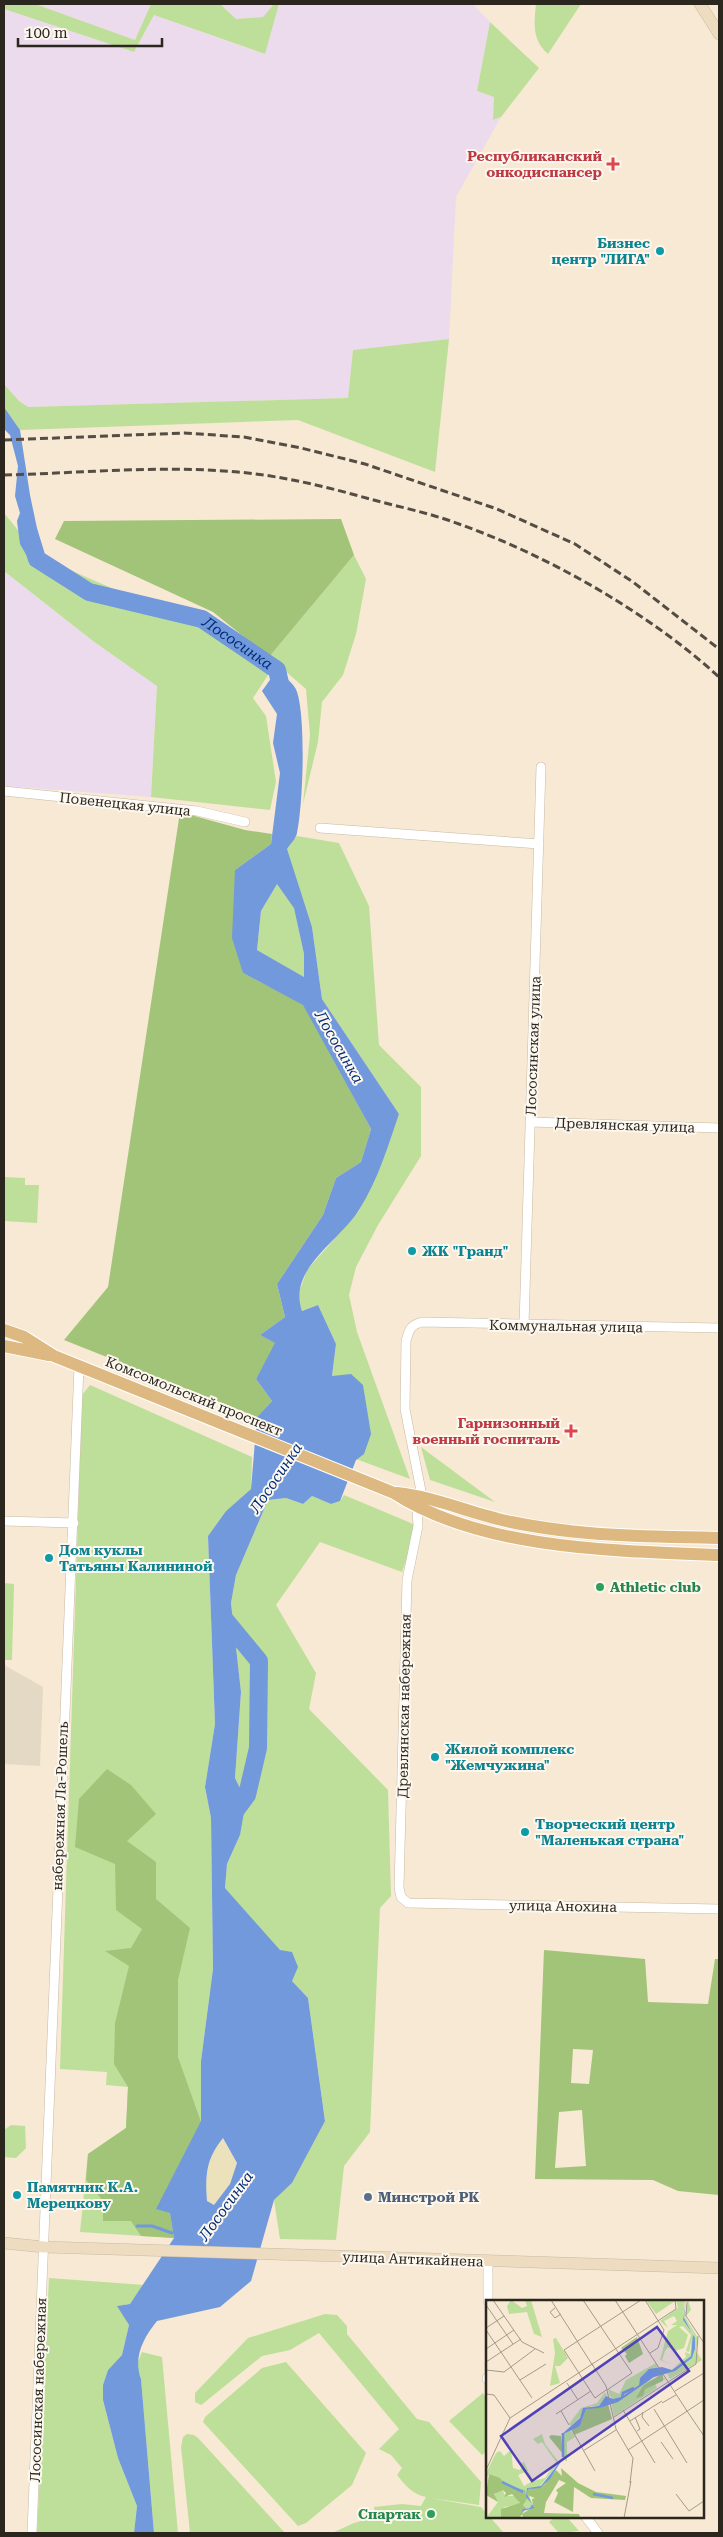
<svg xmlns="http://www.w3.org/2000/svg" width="723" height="2537" viewBox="0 0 723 2537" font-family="'Roboto Serif',serif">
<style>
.industrial{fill:#ecdbed}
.education{fill:#e3d9c4}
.green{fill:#bedf99}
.forest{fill:#a1c478;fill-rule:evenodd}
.sand{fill:#ebe2bc}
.water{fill:#7199dc;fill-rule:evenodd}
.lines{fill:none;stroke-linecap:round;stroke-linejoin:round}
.stream{stroke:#7199dc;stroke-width:3}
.river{stroke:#7199dc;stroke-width:18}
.street-casing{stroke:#c7baa5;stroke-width:10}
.secondary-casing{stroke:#c7baa5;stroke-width:12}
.primary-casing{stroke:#fff;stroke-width:14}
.street{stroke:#fff;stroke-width:9}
.secondary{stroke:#eedcc0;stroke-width:11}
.primary{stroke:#ddb981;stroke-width:12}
.rail{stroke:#544d43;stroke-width:3;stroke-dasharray:8 4;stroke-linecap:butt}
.health-dot{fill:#e0444e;stroke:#fdf8ef;stroke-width:2}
.culture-dot{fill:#0f9aa8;stroke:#fdf8ef;stroke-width:2}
.leisure-dot{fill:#2e9e5b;stroke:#fdf8ef;stroke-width:2}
.service-dot{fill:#5c6f8a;stroke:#fdf8ef;stroke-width:2}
.labels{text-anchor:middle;stroke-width:4;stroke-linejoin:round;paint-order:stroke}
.health-label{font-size:14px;font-weight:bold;fill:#be3a42;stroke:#fdf8ef;text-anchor:end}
.culture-label{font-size:14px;font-weight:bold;fill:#0d838f;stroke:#fdf8ef;text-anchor:start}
.street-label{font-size:14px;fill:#2b261e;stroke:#fdf8ef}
.leisure-label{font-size:14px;font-weight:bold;fill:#27864d;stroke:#fdf8ef;text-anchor:start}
.service-label{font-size:14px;font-weight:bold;fill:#4e5e75;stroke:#fdf8ef;text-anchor:start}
.water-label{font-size:15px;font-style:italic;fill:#002d7a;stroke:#fdf8ef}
.inset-river{fill:none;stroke:#7199dc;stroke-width:2.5}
.inset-road{fill:none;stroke:#a59b8b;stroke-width:1}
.view{fill:#4f42b9;fill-opacity:0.15;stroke:#4f42b9;stroke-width:2.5}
.inset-edge{fill:none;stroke:#2b261e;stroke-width:2.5}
</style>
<rect width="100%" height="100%" fill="#f7e9d4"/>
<!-- industrial -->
<path class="industrial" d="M35,4H151L135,40Z
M220,4H274L263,17L235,19Z
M279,4H473L490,22L477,91L494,96V120L501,117L456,197L449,339L353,350L348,398L28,407L19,401L4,384V9L134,52L154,15L264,54Z
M4,571L93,641L157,685L151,797L4,786Z"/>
<!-- education -->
<path class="education" d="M4,1665L43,1687L40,1766L4,1764Z"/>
<!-- green -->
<path class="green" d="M4,4H35L135,40L151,4H220L236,19L263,17L274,4H279L265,54L154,15L134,52L4,9Z
M536,4H581L548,54C532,40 534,24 536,4Z
M490,22L539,68L501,117L493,120L494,97L477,91Z
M449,339L435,472L298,420L20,430L4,407V384L19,401L28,407L348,398L353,350Z
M4,513L40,557L199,626L270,672L253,698L266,716L276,782L270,810L151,797L157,686L93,641L4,571Z
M354,555L366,579L356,634L343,675L322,702L318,742L303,804L310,735L306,689L269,657Z
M297,836L339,843L369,906L379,1045L421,1087V1156L378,1225L356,1267L349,1295L357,1332L410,1479L356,1459L332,1376L336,1344L318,1305L302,1311L297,1298L307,1270L359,1211L399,1114L322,999L312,927L286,849Z
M277,883L294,907L304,954V977L257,950L261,911Z
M4,1177L25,1178V1185H39L37,1223L4,1221Z
M90,1385L252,1457L251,1489L226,1511L208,1536L215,1724L205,1787L211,1818L213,1969L201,2061V2122L174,2238L80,2232L88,2154L126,2128L128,2087L106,2085L107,2072L60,2069L82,1395Z
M421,1447L495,1502L430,1480Z
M344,1495L418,1526L402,1572L320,1542L276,1605L316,1673L309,1709L388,1790L391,1896L380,1908L370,2132L344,2166L336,2240L280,2239L274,2200L292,2183L325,2120L308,1998L292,1981L280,1951L225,1888L227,1864L240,1835L243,1794L235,1778L241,1692L231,1603L236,1575L268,1500L286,1498L303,1504L312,1496L331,1504L340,1501Z
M4,1583L14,1584L12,1660H4Z
M11,2125L25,2126L26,2148L16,2158L4,2157V2130Z
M49,2278L144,2285L130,2304L118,2306L129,2325L122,2355L108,2370L103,2385V2400L118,2458L137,2506L134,2533H37Z
M325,2314L337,2315L347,2326V2334L417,2419L429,2422L481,2482L479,2505L430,2498L481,2507L504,2533H332L354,2523L375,2517L374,2507L402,2504L421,2506L426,2497C412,2494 406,2486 397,2475L402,2468L391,2455L379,2449L399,2429L319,2333L290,2350L262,2356L205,2402L201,2405L195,2402V2393L248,2338Z
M142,2352L162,2357L178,2533H154L141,2379L136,2366Z
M286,2362L366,2453L352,2485L306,2523L298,2526L203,2422L205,2417L262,2368Z
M483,2393L487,2399V2451L482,2455L449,2421Z
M187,2434L194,2435L198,2438L285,2533H190L181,2447L183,2437Z
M556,2516H566L579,2531L559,2533L549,2522Z"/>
<!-- forest -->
<path class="forest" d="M341,519L354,555L269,657L213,612L55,539L64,521Z
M180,812L245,830L272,834L271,844L235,870L243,973L303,1004L371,1129L361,1162L336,1178L323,1215L277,1284L285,1317L260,1335L276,1343L256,1379L272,1401L257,1417L64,1340L108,1287Z
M107,1769L131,1785L156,1814L127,1841L156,1862V1899L190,1928L178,1980V2057L201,2122L157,2208L170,2213L174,2238L141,2236L131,2221H103V2201L86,2180L88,2154L126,2128L128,2087L114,2064L115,2023L129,1966L105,1951L131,1948L142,1929L116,1910L115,1864L75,1847L79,1799Z
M544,1950L645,1959L648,2002L708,2004L715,1959H719V2195L678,2191L653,2180L535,2179ZM573,2049L593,2050L589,2084L571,2083ZM582,2110L586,2166L555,2168L559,2112Z"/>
<!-- sand -->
<path class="sand" d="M223,2138L237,2163L230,2184L214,2206L207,2201C205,2175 206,2159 223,2138Z"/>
<!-- water -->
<path class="water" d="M4,407L20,430L30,495L42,552L28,558L20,544L17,521L20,513L15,496L18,466L10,435L4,429Z
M277,670C283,676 295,684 297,692C306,719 303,805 297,833C296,839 290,844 287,849L312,927L322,999L399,1114C388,1146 378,1180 359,1210C340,1241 287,1269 302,1311L318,1305L336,1344L332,1376L351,1374L363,1385L371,1434L364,1454L356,1460L340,1501L331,1504L312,1496L303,1504L286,1498L268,1500L236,1575L231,1603L241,1692L235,1778L243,1794L247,1795L240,1835L227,1864L225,1888L280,1950L292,1952L298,1967L292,1981L308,1998L325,2121L292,2183L274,2200L251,2281L220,2307L157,2321C143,2338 133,2358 141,2379L154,2533H134L137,2506L118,2458L103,2400V2385L108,2370L122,2355L129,2325L117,2306L130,2304L174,2238L170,2213L156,2209L201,2121V2061L213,1969L211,1818L205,1787L215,1724L208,1536L226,1511L251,1489L257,1417L272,1401L256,1379L275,1343L260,1335L285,1317L277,1284L323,1215L336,1178L361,1162L371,1129L303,1005L243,973L232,938L235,870L271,844L280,773L273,743L277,714L262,691ZM277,884L294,908L304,954V977L257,950L261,911ZM223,2138L237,2163L230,2184L214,2205L207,2201C205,2175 206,2159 223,2138Z"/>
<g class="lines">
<!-- stream -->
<path class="stream" d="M137,2226H152L172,2233"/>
<!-- river -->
<g class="river">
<path id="s1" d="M29,533L37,559L89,592L202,619L277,670L282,692"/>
<path d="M221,1615L259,1661L258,1748L247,1795L233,1814"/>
</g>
<defs>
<path id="street" d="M4,791L197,811L245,822
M320,828L539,844
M530,1122L719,1128
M524,1325L541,767
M422,1496L405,1409L406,1341C409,1330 410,1325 422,1322L719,1328
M417,1508L418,1526L407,1580L399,1888L401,1897L408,1903L719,1909
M4,1521L74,1523
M488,2301V2262
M487,2378V2379
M585,2516L598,2533
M32,2533L79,1366"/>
<path id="secondary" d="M700,4L719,34
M4,2243L44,2247C269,2252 494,2262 719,2268"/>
<path id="primary" d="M4,1330L24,1337L54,1356L394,1493C482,1550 617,1551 719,1555
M4,1346L49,1355
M397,1493C436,1497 472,1514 511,1522C579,1536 650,1537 719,1538"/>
</defs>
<!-- street casing -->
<use href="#street" class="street-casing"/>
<!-- secondary casing -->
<use href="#secondary" class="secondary-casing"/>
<!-- primary casing -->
<use href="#primary" class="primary-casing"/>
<!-- street -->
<use href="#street" class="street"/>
<!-- secondary -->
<use href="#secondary" class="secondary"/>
<!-- primary -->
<use href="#primary" class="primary"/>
<!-- rail -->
<path class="rail" d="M4,440L184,433L244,437L301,448L365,464L497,509L575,544L633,582L719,649
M4,475C82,473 160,465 238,472C283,476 327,487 370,499C399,507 430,513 459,524C549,556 649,613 719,677"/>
</g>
<!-- markers -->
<g class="health-dot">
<path d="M610.5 156.5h5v5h5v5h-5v5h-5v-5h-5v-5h5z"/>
<path d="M568.5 1423.5h5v5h5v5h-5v5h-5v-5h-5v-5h5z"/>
</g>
<g class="culture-dot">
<circle cx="660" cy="251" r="5"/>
<circle cx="412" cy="1251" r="5"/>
<circle cx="49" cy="1558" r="5"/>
<circle cx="435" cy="1757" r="5"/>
<circle cx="525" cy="1832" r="5"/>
<circle cx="17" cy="2195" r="5"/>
</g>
<g class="leisure-dot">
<circle cx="600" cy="1587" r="5"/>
<circle cx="431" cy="2514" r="5"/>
</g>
<circle class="service-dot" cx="368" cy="2197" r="5"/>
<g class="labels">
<!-- health labels -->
<g class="health-label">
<text x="602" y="161">Республиканский<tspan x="602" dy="16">онкодиспансер</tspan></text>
<text x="560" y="1428">Гарнизонный<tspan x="560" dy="16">военный госпиталь</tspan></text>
</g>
<!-- culture labels -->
<g class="culture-label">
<text x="650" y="248" text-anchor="end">Бизнес<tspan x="650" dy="16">центр "ЛИГА"</tspan></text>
<text x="422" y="1256">ЖК "Гранд"</text>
<text x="59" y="1555">Дом куклы<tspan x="59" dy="16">Татьяны Калининой</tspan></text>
<text x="445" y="1754">Жилой комплекс<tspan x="445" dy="16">"Жемчужина"</tspan></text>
<text x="535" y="1829">Творческий центр<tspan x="535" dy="16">"Маленькая страна"</tspan></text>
<text x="27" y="2192">Памятник К.А.<tspan x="27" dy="16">Мерецкову</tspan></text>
</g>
<!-- street labels -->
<g class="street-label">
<text transform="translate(125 804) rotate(6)" y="5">Повенецкая улица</text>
<text transform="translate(533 1046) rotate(-88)" y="5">Лососинская улица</text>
<text transform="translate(625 1125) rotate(2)" y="5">Древлянская улица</text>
<text transform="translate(566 1326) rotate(1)" y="5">Коммунальная улица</text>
<text transform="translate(194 1396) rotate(22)" y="5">Комсомольский проспект</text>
<text transform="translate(404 1706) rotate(-89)" y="5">Древлянская набережная</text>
<text transform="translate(60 1806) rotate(-88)" y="5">набережная Ла-Рошель</text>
<text transform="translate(563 1906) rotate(1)" y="5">улица Анохина</text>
<text transform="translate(413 2259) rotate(2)" y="5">улица Антикайнена</text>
<text transform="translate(38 2390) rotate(-88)" y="5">Лососинская набережная</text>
</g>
<!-- leisure labels -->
<g class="leisure-label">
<text x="610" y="1592">Athletic club</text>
<text x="421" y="2519" text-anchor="end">Спартак</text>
</g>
<!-- service labels -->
<g class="service-label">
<text x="378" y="2202">Минстрой РК</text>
</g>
<!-- water labels -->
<g class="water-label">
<text dy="5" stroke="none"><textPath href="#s1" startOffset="248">Лососинка</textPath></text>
<text transform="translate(339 1047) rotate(60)" y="5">Лососинка</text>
<text transform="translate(276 1478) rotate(-56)" y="5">Лососинка</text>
<text transform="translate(226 2206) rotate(-54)" y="5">Лососинка</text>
</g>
</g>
<!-- overview -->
<g transform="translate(486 2300)">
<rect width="218" height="218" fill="#f7e9d4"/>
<path d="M25,0L36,8L41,6L39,0H45L56,37L48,34L41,12L23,14L21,6ZM160,0H188L189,1L170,14ZM190,0H199L197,20L207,34V48L205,56L185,70L200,57L199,52L204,54L205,46V42L203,52L200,51L205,35L197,26L193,27L202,35L198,48L189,51L182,47L179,51L176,60L186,65L174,60L182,31L191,25H185L191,21L188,16L178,21L182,28L174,21L192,8ZM202,0L205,10L199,17L212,38L210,51L216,60L184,79L181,73L206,58L209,49L208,35L198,18ZM70,38L82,58L74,66H69L74,83L64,86L69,53L67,39ZM170,63L172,67L154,78L153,85L133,98L127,99L123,95L122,89L133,94L140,80ZM175,76L180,79L169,83L171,88L128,116L125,102H132L158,83ZM119,92L121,96L113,106H105L85,126L83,124L95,108L111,103ZM84,129L89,137L81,142V162L77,158L76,135ZM56,134L59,144L72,161L71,165L54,186L41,188L46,204L44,208H40L37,205L39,190L20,185L3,174L0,178V173L10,153L14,151L18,156L25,150L27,168L34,170L37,166L34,164L38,162L47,181L59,178L70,162L56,142L52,144L47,139ZM42,171L45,182L38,186L32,175ZM17,190L19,196H30L34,204L18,207L15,217L0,218L12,202L8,197L10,191Z" fill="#bedf99" fill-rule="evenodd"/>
<path d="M151,37L157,54L143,63L139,56L141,54L135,48ZM177,73V81L159,89L157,96L150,98L157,86ZM122,104L126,119L88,135L86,128L94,126L100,109ZM65,135L75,136L77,154L63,137ZM75,168L92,183L110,192L140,196L139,200L105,198L88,187L87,212L68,202L72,193L70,190L80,183L73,180L60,202L58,213L93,214L94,217L37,218L36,214L47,207L46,199L49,198L41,195L42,189L58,185L70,170L76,176ZM3,174L14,178L20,185L39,190L41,199L37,205L40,208L34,217H15V209L34,203L26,194L18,197L20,193L17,190L8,194L12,202L0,195Z" fill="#a1c478"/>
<path d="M200,0L198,18L209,38V49L206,58L189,71L168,77L132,102L113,108L100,109L94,126L75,135L94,118L97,108L113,106L120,96L127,99L135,97L153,85L154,78L163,69L176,67L186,70L205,56L207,34L197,20ZM79,155L64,179L54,188L42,189L41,194L48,208L37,211L34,217L37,209L44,208L46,204L40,197L41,188L55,186Z" fill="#7199dc"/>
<path class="inset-river" d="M136,97L137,93L148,88M77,157V133M16,182L37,192M107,194L127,198"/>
<path class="inset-road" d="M7,0L36,42L58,53M65,0L107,66M97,0L146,73L121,90M129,0L201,111M159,0L178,30L172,48L164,53M201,2L200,16L218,43M0,5L27,44M69,8L64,12L69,18L75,14M0,28L18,16M0,30L46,98M0,49L28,30M0,62L35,39M106,64L120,86L130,129L147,158L144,183M0,70L18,72L49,49M34,80L60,64M81,83L92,100M120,90L109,98L78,50L155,0M189,91L218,73M0,94L8,95L24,118M176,103L190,95M168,109L201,163M137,110L169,163M75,111L83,125M201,111L218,136M157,112L156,117L163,126M70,114L105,91M128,117L210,64L212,36M149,117L154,129L151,131M144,121L176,101M86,130L109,171M175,142L187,159M142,150L218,100M97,151L130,130M0,170L24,118L190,9L189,0M190,194L203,211L218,201M138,218L145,181"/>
<path class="view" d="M171,27L203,71L46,181L15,136Z"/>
<rect width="218" height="218" class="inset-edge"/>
</g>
<!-- border -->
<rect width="723" height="2537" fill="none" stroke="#2b261e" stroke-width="10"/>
<!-- scale -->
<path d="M18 38v8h144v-8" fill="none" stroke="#2b261e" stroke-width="2.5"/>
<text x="25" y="38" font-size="15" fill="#2b261e" stroke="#fdf8ef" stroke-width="4" paint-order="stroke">100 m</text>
</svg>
